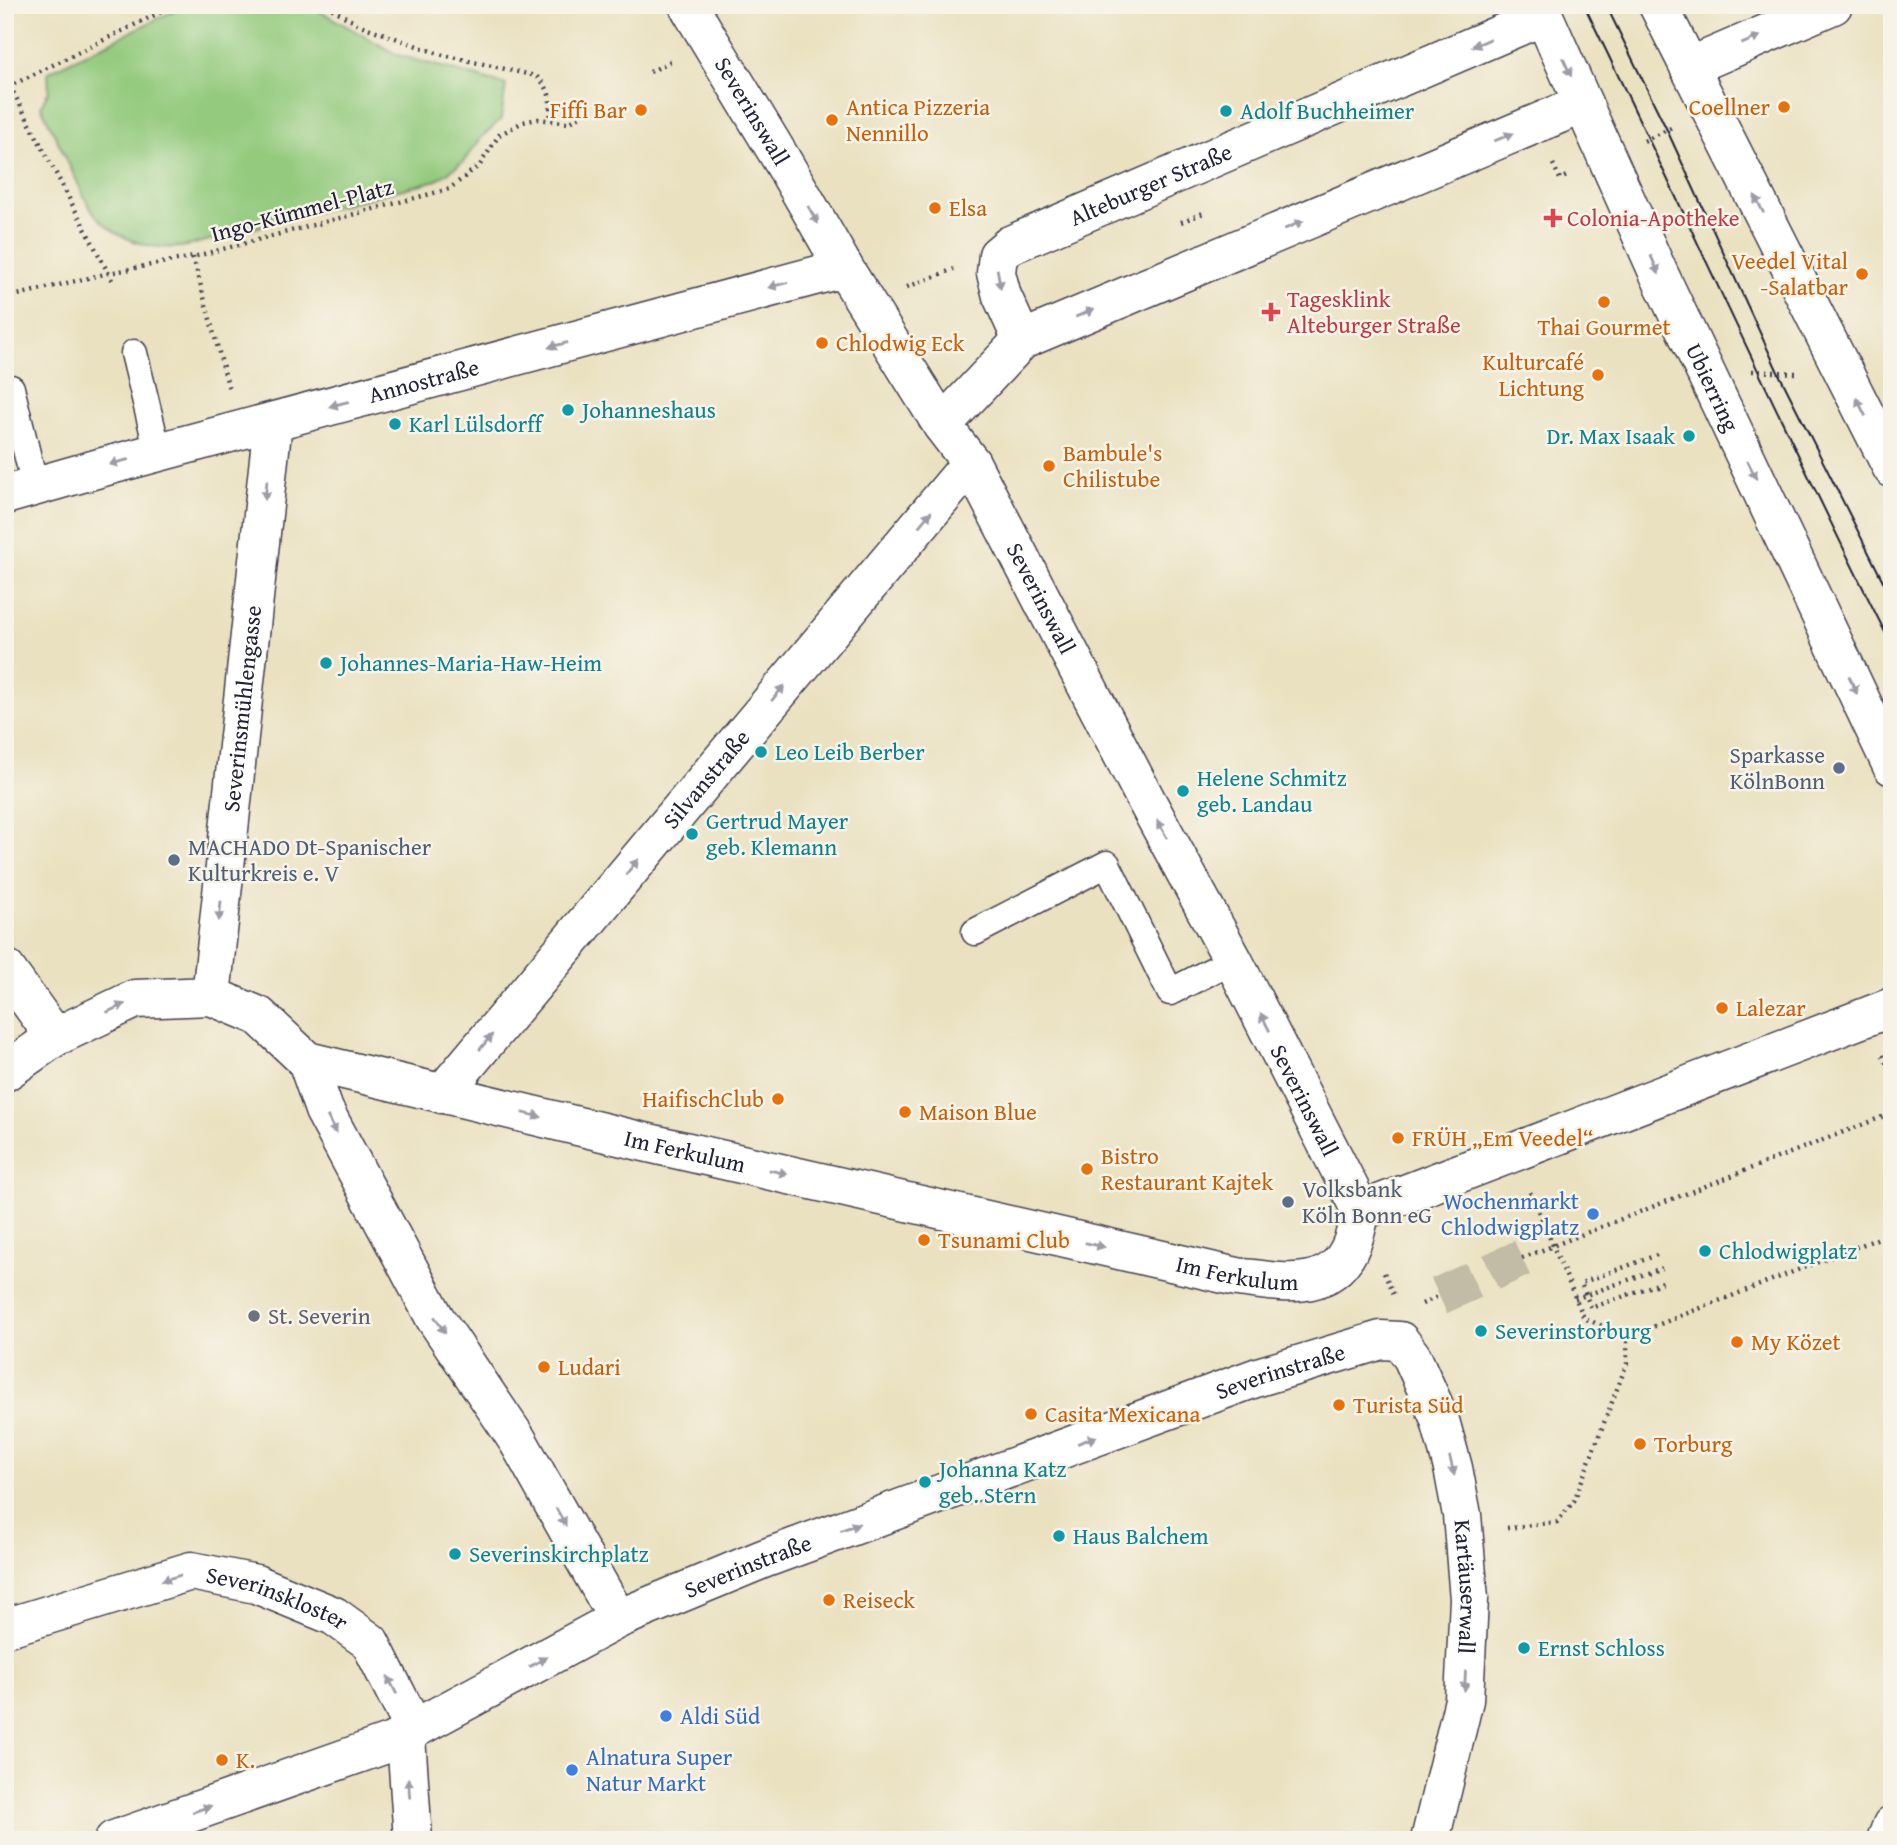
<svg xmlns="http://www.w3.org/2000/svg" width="1897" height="1845" viewBox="0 0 1897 1845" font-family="'Gentium Book Plus',serif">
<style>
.green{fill:#93ca7d;stroke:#5a765c;stroke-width:2}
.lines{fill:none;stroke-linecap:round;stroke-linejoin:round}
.street-tunnel{stroke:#c2bba5;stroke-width:38;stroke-dasharray:38 19;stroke-linecap:butt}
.lane-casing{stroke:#403f4f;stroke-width:29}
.street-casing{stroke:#403f4f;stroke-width:41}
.primary-casing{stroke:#403f4f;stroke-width:41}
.path{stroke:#403f4f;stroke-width:4.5;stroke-dasharray:2 5;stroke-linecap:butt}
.lane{stroke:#fff;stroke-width:26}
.street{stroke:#fff;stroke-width:38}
.primary{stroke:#fff;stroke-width:38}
.tram{stroke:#22223b;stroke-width:2}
.oneway{fill:#9c9ca7}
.food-dot{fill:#e8710a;stroke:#f7f3e8;stroke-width:2.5}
.culture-dot{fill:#0f9aa8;stroke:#f7f3e8;stroke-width:2.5}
.health-dot{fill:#e0444e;stroke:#f7f3e8;stroke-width:2.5}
.service-dot{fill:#5c6f8a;stroke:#f7f3e8;stroke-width:2.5}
.shop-dot{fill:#3f7fe0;stroke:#f7f3e8;stroke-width:2.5}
.worship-dot{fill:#6b7280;stroke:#f7f3e8;stroke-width:2.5}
.labels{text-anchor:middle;stroke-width:5;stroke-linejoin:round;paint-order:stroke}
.food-label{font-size:23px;fill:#c56008;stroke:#f7f3e8;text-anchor:start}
.street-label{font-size:23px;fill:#22223b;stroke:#f7f3e8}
.culture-label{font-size:23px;fill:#0d838f;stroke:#f7f3e8;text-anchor:start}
.health-label{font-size:23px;fill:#be3a42;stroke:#f7f3e8;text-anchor:start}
.service-label{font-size:23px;fill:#4e5e75;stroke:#f7f3e8;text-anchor:start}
.shop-label{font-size:23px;fill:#366cbe;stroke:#f7f3e8;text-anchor:start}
.worship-label{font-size:23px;fill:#5b616d;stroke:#f7f3e8;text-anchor:start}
</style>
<rect width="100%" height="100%" fill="#f7f3e8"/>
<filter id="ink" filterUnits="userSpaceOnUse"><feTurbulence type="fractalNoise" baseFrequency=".0143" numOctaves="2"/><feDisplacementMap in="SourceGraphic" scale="14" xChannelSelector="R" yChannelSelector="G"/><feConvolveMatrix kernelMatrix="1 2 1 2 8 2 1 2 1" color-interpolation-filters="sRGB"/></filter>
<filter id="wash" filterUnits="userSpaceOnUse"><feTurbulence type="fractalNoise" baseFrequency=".00686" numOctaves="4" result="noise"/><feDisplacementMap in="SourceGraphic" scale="28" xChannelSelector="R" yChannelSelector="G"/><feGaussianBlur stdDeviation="1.57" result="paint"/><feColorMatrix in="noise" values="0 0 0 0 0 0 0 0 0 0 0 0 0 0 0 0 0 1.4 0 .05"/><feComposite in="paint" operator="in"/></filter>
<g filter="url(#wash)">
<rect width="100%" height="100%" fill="#eae1c0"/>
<!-- green -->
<path class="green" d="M186,5H309L398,55L506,85L501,119L482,137L463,162L437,180L187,246C152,252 112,239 91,209C84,199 80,186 74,175C63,152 52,129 41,106L49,90L48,72Z"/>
</g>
<g filter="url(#ink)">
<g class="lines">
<!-- street-tunnel -->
<path class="street-tunnel" d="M1439,1296L1522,1258"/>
<defs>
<path id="lane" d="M134,353L158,452
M11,388L32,474L37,486
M975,932L1107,864L1170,992L1233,960"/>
<g id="street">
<path id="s1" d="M688,5L783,162L844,268L942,425L971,463L1145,798L1233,960L1361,1211"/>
<path d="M1689,67L1833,5"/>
<path id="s2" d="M1022,340L1002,296L996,273L998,255L1010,245L1543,16"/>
<path d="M942,425L1022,340L1583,104"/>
<path id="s3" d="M5,495L103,467L844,268"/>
<path d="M5,968L55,1037"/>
<path id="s4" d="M211,996L273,422"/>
<path d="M307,1061L324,1110L435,1318L518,1441L618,1619"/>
<path id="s5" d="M5,1072L55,1037L135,999L211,996L259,1016L307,1061L640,1141L1237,1277C1280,1282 1332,1295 1352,1243C1356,1233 1358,1221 1361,1211"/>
<path id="s6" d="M442,1094L971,463"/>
<path d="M1361,1211L1892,1007"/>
<path id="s7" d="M5,1628L191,1571L256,1584L334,1616L370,1642L414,1729"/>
<path d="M406,1737L413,1840"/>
<path id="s8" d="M114,1840L406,1737L414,1729L618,1619L763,1559L1258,1377L1381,1340L1400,1341L1412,1357L1439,1417L1453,1468L1462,1515L1469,1599L1464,1700L1430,1840"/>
</g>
<g id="primary">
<path id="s9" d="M1539,5L1658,272L1892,766"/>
<path d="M1658,5L1892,468"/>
<path d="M1886,1840L1892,1825"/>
</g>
</defs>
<!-- lane casing -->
<use href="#lane" class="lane-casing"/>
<!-- street casing -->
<use href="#street" class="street-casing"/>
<!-- primary casing -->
<use href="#primary" class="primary-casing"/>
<!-- path -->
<path class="path" d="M326,5L357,24L439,54L536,76C553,90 550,102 550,121
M650,72L671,61
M5,75L10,86L5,89
M1644,141L1671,128
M1553,164L1560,179L1569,175
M1181,222L1206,212
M193,257L229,389
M112,280L10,86L175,5
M907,287L954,269
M5,298L109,273L193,257L449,189L480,165L499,135L523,122L538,119L569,123L580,116
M1752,371L1796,373
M1883,1055L1892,1077
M1530,1192L1584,1318L1627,1337
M1657,1255L1581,1283L1591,1308L1666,1281
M1522,1258L1892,1113
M1384,1273L1395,1297
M1575,1299L1662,1268
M1422,1304L1439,1296
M5,1489L10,1487
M1507,1528L1557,1522L1574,1501L1627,1363V1337L1892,1233"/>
<!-- lane -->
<use href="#lane" class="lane"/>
<!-- street -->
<use href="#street" class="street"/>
<!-- primary -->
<use href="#primary" class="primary"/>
<!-- tram -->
<path class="tram" d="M1584,5C1688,218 1785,435 1892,646
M1606,5L1667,130L1778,372L1892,599"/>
</g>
<!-- one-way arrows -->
<defs><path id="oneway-solid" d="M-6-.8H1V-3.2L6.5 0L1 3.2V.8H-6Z" transform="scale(1.75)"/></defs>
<g class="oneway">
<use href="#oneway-solid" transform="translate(1751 40) rotate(-23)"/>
<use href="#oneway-solid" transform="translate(1481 43) rotate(157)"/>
<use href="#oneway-solid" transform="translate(1567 67) rotate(66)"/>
<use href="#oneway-solid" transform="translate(1504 137) rotate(-22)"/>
<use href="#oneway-solid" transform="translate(1759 204) rotate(-117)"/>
<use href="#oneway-solid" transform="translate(813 215) rotate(60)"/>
<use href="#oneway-solid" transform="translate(1294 225) rotate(-23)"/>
<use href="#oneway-solid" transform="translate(1655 265) rotate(66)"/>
<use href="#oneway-solid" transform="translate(999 279) rotate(80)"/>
<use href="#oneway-solid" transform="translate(778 285) rotate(165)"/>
<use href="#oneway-solid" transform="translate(1085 313) rotate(-23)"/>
<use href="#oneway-solid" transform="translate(558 345) rotate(165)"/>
<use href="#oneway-solid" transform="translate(339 404) rotate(165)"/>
<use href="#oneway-solid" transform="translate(1861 407) rotate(-117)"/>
<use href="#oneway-solid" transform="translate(119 462) rotate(165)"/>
<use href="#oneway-solid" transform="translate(1752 470) rotate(64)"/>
<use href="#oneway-solid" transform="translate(266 490) rotate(96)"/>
<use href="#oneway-solid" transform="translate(925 519) rotate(-50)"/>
<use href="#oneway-solid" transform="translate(1853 685) rotate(66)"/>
<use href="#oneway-solid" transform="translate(778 693) rotate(-50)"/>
<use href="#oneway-solid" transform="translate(1162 829) rotate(-119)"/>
<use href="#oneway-solid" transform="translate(632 867) rotate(-50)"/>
<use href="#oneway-solid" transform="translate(220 911) rotate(96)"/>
<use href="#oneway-solid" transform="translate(116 1008) rotate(-25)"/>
<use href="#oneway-solid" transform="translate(1265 1022) rotate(-117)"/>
<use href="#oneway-solid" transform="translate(486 1042) rotate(-50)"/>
<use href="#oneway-solid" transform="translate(532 1115) rotate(13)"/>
<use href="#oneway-solid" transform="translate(332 1125) rotate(62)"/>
<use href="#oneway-solid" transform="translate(778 1172) rotate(13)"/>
<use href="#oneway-solid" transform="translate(1095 1245) rotate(13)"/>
<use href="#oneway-solid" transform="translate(440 1325) rotate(57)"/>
<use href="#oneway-solid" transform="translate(1087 1440) rotate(-20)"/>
<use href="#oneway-solid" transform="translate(1452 1466) rotate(76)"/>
<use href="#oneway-solid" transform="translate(561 1517) rotate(61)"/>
<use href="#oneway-solid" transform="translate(850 1527) rotate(-20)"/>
<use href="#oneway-solid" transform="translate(171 1578) rotate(163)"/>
<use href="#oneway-solid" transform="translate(538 1662) rotate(-29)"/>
<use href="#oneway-solid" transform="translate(1465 1681) rotate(93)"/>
<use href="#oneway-solid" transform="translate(392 1685) rotate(-117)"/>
<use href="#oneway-solid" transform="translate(409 1788) rotate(-94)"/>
<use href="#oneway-solid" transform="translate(202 1809) rotate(-19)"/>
</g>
</g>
<!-- markers -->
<g class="food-dot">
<circle cx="1784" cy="107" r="7"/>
<circle cx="641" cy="110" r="7"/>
<circle cx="832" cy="120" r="7"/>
<circle cx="935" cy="208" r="7"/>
<circle cx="1862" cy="274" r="7"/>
<circle cx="1604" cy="302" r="7"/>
<circle cx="822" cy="343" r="7"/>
<circle cx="1598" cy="375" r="7"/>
<circle cx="1049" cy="466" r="7"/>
<circle cx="1722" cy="1008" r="7"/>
<circle cx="778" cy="1099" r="7"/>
<circle cx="905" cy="1112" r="7"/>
<circle cx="1398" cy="1138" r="7"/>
<circle cx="1087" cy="1169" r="7"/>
<circle cx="924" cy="1240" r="7"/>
<circle cx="1737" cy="1342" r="7"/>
<circle cx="544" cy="1367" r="7"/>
<circle cx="1339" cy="1405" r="7"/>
<circle cx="1031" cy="1414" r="7"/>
<circle cx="1640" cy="1444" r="7"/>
<circle cx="829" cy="1600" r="7"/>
<circle cx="222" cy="1760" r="7"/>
</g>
<g class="culture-dot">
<circle cx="1226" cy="111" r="7"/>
<circle cx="568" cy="410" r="7"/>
<circle cx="395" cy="424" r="7"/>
<circle cx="1689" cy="436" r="7"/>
<circle cx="326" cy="663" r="7"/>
<circle cx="761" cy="752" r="7"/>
<circle cx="1183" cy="791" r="7"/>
<circle cx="692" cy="834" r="7"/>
<circle cx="1705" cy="1251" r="7"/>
<circle cx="1481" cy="1331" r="7"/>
<circle cx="925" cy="1482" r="7"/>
<circle cx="1059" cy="1536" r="7"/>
<circle cx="455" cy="1554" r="7"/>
<circle cx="1524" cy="1648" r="7"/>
</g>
<g class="health-dot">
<path d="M1549.5 207.5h7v7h7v7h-7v7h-7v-7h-7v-7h7z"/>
<path d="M1267.5 301.5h7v7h7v7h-7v7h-7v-7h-7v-7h7z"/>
</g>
<g class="service-dot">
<circle cx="1839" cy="768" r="7"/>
<circle cx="174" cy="860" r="7"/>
<circle cx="1288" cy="1202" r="7"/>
</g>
<g class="shop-dot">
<circle cx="1593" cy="1214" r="7"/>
<circle cx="666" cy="1716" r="7"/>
<circle cx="572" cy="1770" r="7"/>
</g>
<circle class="worship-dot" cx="254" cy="1316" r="7"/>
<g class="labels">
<!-- food labels -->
<g class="food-label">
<text x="846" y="115">Antica Pizzeria<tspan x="846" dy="26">Nennillo</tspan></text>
<text x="1770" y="115" text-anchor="end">Coellner</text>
<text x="627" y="118" text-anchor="end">Fiffi Bar</text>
<text x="949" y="216">Elsa</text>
<text x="1848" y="269" text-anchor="end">Veedel Vital<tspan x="1848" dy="26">-Salatbar</tspan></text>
<text x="1604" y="335" text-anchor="middle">Thai Gourmet</text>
<text x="836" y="351">Chlodwig Eck</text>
<text x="1584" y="370" text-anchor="end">Kulturcafé<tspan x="1584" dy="26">Lichtung</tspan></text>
<text x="1063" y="461">Bambule's<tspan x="1063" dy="26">Chilistube</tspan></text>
<text x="1736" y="1016">Lalezar</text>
<text x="764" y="1107" text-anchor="end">HaifischClub</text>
<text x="919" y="1120">Maison Blue</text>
<text x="1412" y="1146">FRÜH „Em Veedel“</text>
<text x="1101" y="1164">Bistro<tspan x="1101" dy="26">Restaurant Kajtek</tspan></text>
<text x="938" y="1248">Tsunami Club</text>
<text x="1751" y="1350">My Közet</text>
<text x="558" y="1375">Ludari</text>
<text x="1353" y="1413">Turista Süd</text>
<text x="1045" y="1422">Casita Mexicana</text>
<text x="1654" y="1452">Torburg</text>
<text x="843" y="1608">Reiseck</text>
<text x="236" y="1768">K.</text>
</g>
<!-- street labels -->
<g class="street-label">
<text dy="8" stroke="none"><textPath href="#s1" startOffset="124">Severinswall</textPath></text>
<text dy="8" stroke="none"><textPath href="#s2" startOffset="259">Alteburger Straße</textPath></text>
<text transform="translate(302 210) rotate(-15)" y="8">Ingo-Kümmel-Platz</text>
<text dy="8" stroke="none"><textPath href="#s3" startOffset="434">Annostraße</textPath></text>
<text dy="8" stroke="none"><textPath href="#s9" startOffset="420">Ubierring</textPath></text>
<text dy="8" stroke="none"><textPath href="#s1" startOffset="691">Severinswall</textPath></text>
<text dy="8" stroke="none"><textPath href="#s4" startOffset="289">Severinsmühlengasse</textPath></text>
<text dy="8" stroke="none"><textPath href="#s6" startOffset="411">Silvanstraße</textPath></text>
<text dy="8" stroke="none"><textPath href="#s1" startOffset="1258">Severinswall</textPath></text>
<text dy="8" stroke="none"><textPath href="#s5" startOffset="732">Im Ferkulum</textPath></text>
<text dy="8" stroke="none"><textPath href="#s5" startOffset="1298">Im Ferkulum</textPath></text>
<text dy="8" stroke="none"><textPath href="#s8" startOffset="1260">Severinstraße</textPath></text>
<text dy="8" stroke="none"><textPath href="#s8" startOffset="693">Severinstraße</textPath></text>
<text dy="8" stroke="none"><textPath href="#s8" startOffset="1643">Kartäuserwall</textPath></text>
<text dy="8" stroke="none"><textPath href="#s7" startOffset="285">Severinskloster</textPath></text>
</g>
<!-- culture labels -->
<g class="culture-label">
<text x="1240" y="119">Adolf Buchheimer</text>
<text x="582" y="418">Johanneshaus</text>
<text x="409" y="432">Karl Lülsdorff</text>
<text x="1675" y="444" text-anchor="end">Dr. Max Isaak</text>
<text x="340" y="671">Johannes-Maria-Haw-Heim</text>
<text x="775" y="760">Leo Leib Berber</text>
<text x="1197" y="786">Helene Schmitz<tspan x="1197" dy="26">geb. Landau</tspan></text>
<text x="706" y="829">Gertrud Mayer<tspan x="706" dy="26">geb. Klemann</tspan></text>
<text x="1719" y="1259">Chlodwigplatz</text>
<text x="1495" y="1339">Severinstorburg</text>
<text x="939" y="1477">Johanna Katz<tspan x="939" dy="26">geb. Stern</tspan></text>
<text x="1073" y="1544">Haus Balchem</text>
<text x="469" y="1562">Severinskirchplatz</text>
<text x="1538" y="1656">Ernst Schloss</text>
</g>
<!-- health labels -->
<g class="health-label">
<text x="1567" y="226">Colonia-Apotheke</text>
<text x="1287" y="307">Tagesklink<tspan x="1287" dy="26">Alteburger Straße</tspan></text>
</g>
<!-- service labels -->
<g class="service-label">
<text x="1825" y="763" text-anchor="end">Sparkasse<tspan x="1825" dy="26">KölnBonn</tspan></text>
<text x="188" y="855">MACHADO Dt-Spanischer<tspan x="188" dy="26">Kulturkreis e. V</tspan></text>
<text x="1302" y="1197">Volksbank<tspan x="1302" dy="26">Köln Bonn eG</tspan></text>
</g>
<!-- shop labels -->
<g class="shop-label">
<text x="1579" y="1209" text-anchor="end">Wochenmarkt<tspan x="1579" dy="26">Chlodwigplatz</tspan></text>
<text x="680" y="1724">Aldi Süd</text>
<text x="586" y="1765">Alnatura Super<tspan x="586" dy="26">Natur Markt</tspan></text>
</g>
<!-- worship labels -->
<g class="worship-label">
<text x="268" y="1324">St. Severin</text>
</g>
</g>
<!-- margin -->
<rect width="1897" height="1845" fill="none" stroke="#f7f3e8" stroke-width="28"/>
</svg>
